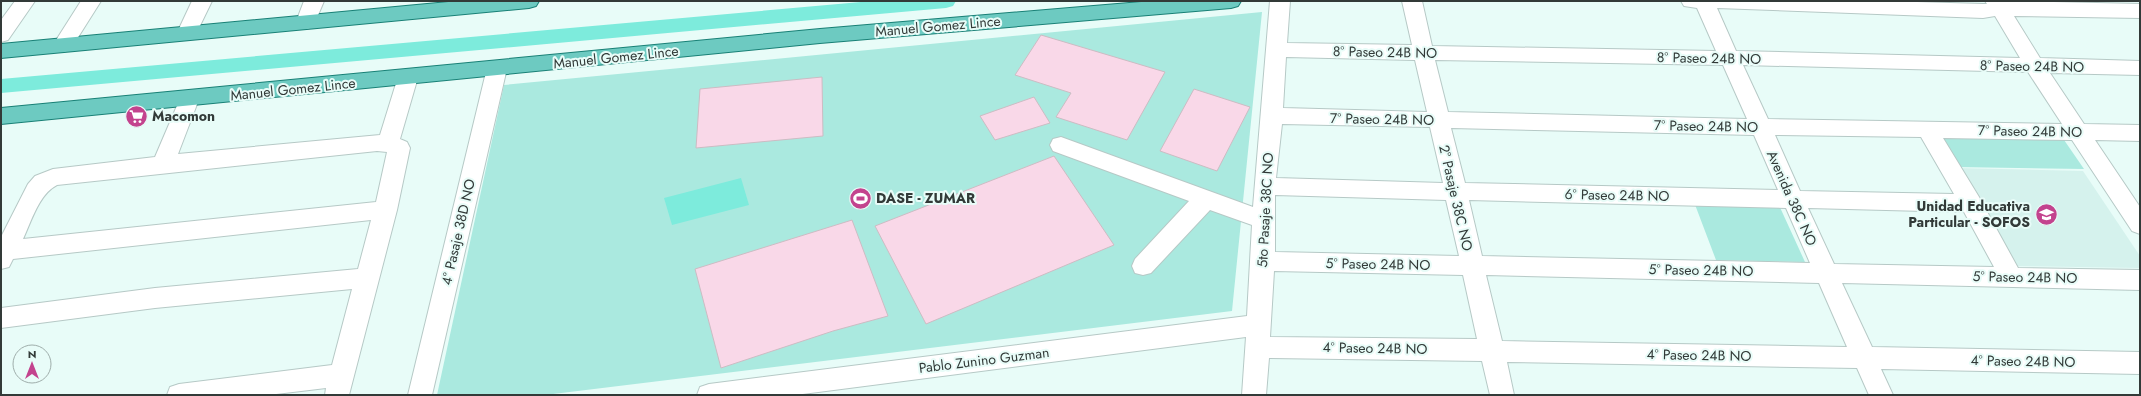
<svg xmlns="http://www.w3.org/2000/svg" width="2141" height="396" viewBox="0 0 2141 396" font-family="Jost,sans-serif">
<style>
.built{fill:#d5f2ed}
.green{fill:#aae9df}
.water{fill:#7debdc}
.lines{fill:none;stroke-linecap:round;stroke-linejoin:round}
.canal{fill:#7debdc;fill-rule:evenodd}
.building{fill:#f9d8e8;stroke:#ccbcc3}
.minor-casing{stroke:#b6c9c6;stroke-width:2}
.major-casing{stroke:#198076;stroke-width:2}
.minor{fill:#fff;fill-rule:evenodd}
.major{fill:#6dcac1;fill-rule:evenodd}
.labels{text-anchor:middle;stroke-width:4;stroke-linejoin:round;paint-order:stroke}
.street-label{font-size:14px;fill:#323a38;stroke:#e8fcf8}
.poi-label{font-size:14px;font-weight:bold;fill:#323a38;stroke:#e8fcf8;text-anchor:start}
</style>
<rect width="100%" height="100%" fill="#e8fcf8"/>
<!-- built -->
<path class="built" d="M1955,168L2083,171L2140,256V268L2010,266Z"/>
<!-- green -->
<path class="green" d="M1262,12L1232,311L545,395H437L504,85Z
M1938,135L2062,137L2084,169L1955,167Z
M1694,202L1778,203L1805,262L1716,260Z"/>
<!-- water -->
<path class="water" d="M741,178L749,205L672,225L664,198Z"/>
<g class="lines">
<!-- canal -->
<path class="canal" d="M872,1H956L953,6L946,8L1,93V79Z"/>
</g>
<!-- building -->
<path class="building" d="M1041,35L1165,72L1127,140L1056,117L1071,93L1015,75Z
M822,77L823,136L696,148L700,89Z
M1194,89L1250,107L1217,171L1160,151Z
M1034,97L1050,123L995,140L980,116Z
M1054,156L1114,245L926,324L875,226Z
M852,220L888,316L833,331L721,368L695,269Z"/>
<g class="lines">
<defs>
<path id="minor" d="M15,1H35L8,40L1,42V20Z
M81,1H101L70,50L63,52L56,50L53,45Z
M192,1H212L194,38L187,40L180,38L177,33Z
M304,1H324L313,27L306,29L299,27L296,22Z
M1270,1H1290L1287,43L1412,45L1402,1H1422L1432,46L1716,51L1697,8L1684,6L1681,1H1884L1983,4H1987L1985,1H2005L2140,4V18L2014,16L2040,58L2140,61V75L2050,73L2084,124L2140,125V141L2095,140L2140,207V234L2132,231L2072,140L1943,138L1979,197L2018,268L2140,270V290L1842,283L1872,347L2140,352V374L1881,369L1893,395H1869L1857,368L1507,362L1514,395H1490L1482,361L1269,358L1266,395H1242L1246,337L795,395H697L700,387L709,384L1247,316L1252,225L1210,210L1151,273L1143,275L1135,273L1132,266L1135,259L1189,201L1053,151L1050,145L1053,139L1061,137L1253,207ZM1717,8L1983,18L1995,16L2020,58L1736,51ZM1286,57L1415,60L1427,112L1283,108ZM1435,60L1723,65L1747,119L1448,112ZM1743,65L2028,72L2062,124L1768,119ZM1282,124L1430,127L1443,183L1276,178ZM1451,128L1754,135L1778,190L1465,183ZM1775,135L1921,137L1954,194L1800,191ZM1275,195L1446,200L1459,256L1275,252ZM1469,200L1786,208L1810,263L1482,256ZM1808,208L1964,212L1994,267L1834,264ZM1274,271L1463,275L1477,339L1270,337ZM1486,275L1819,283L1847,347L1502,341Z
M497,61L504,63L507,68L432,395H408L487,68L490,63Z
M408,70L415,72L418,77L400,139L407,142L410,148L397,210L349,395H325L326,388L268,395H167L170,387L179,384L332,365L352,289L155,308L1,328V308L155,288L358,269L371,220L13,259L9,267L1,269V237L28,184L35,176L53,169L155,157L182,94L189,91L196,94L199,99L178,154L380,135L398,77L401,72ZM377,151L387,152L376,202L23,239C31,222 39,194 57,185Z"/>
<path id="major" d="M459,1H539L536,6L529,8L1,58V44Z
M1153,1H1241L1238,6L1231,8L820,43L1,124V108L820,29Z"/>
</defs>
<!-- minor casing -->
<use href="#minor" class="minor-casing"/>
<!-- major casing -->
<use href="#major" class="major-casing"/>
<!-- minor -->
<use href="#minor" class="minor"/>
<!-- major -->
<use href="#major" class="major"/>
</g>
<!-- icons -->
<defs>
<symbol id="supermarket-disc" viewBox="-11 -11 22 22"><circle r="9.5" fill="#c3438e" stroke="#e8fcf8"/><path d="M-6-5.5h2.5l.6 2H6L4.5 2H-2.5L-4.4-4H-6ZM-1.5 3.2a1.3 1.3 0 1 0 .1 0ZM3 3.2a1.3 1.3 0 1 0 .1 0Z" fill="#fff"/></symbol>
<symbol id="stadium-disc" viewBox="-11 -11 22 22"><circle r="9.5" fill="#c3438e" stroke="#e8fcf8"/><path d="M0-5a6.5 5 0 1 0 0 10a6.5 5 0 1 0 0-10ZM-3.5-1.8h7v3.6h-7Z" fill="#fff"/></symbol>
<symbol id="school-disc" viewBox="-11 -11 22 22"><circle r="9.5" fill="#c3438e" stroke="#e8fcf8"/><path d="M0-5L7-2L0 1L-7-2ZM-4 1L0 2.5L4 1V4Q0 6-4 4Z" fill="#fff"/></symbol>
</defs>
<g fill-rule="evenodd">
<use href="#supermarket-disc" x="124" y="104" width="25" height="25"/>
<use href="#stadium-disc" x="848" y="186" width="25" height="25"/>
<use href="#school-disc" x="2034" y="202" width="25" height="25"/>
</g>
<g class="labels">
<!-- street labels -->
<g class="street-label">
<text transform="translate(938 26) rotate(-5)" y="5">Manuel Gomez Lince</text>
<text transform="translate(1385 52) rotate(1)" y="5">8° Paseo 24B NO</text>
<text transform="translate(616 57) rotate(-6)" y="5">Manuel Gomez Lince</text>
<text transform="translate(1709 58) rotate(1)" y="5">8° Paseo 24B NO</text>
<text transform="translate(2032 66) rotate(1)" y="5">8° Paseo 24B NO</text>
<text transform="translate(293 89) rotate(-6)" y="5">Manuel Gomez Lince</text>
<text transform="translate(1382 119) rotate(1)" y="5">7° Paseo 24B NO</text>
<text transform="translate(1706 126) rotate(1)" y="5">7° Paseo 24B NO</text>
<text transform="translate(2030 131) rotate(1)" y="5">7° Paseo 24B NO</text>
<text transform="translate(1617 195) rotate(1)" y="5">6° Paseo 24B NO</text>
<text transform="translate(1456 198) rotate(77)" y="5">2° Pasaje 38C NO</text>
<text transform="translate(1792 198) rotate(66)" y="5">Avenida 38C NO</text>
<text transform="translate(1265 210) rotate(-87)" y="5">5to Pasaje 38C NO</text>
<text transform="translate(458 232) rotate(-77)" y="5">4° Pasaje 38D NO</text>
<text transform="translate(1378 264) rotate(1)" y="5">5° Paseo 24B NO</text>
<text transform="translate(1701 270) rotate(1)" y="5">5° Paseo 24B NO</text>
<text transform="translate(2025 277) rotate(1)" y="5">5° Paseo 24B NO</text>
<text transform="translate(1375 348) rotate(1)" y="5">4° Paseo 24B NO</text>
<text transform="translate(1699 355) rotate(1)" y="5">4° Paseo 24B NO</text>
<text transform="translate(984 360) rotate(-7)" y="5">Pablo Zunino Guzman</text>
<text transform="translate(2023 361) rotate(1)" y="5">4° Paseo 24B NO</text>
</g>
<!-- poi labels -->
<g class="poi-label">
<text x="152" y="121">Macomon</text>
<text x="876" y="203">DASE - ZUMAR</text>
<text x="2030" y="211" text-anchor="end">Unidad Educativa<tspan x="2030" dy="16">Particular - SOFOS</tspan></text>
</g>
</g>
<!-- border -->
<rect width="2141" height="396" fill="none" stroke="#323a38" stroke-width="4"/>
<!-- north arrow -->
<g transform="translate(32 364)"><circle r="19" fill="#e8fcf8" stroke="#9faeab"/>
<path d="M0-3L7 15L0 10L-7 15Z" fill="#c3438e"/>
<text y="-6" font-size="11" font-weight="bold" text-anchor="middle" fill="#323a38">N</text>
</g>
</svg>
